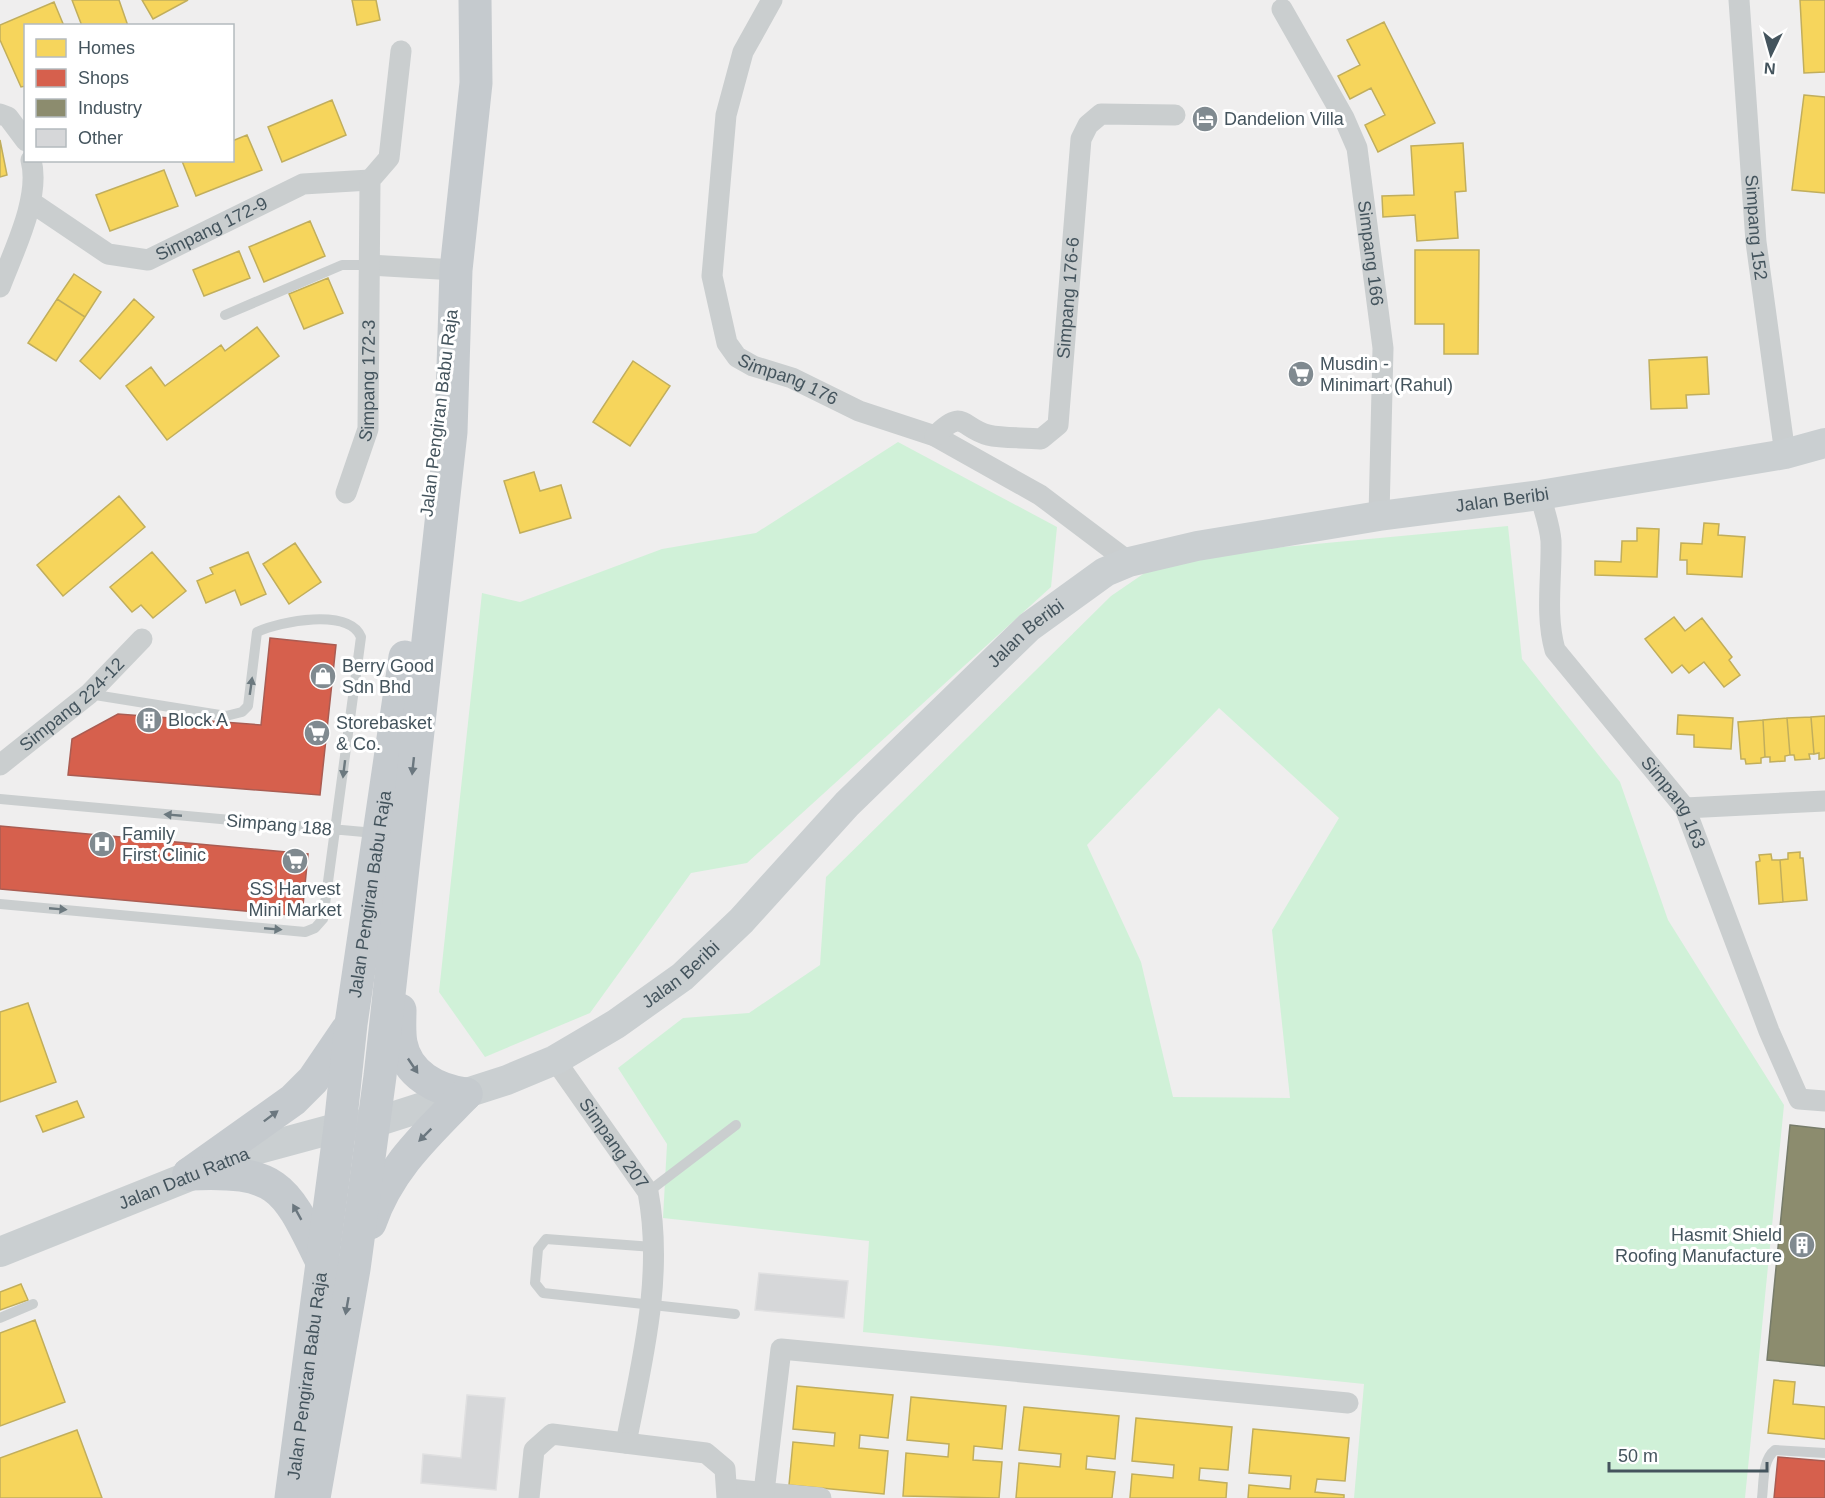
<svg xmlns="http://www.w3.org/2000/svg" width="1825" height="1498" viewBox="0 0 1825 1498" font-family="Helvetica,sans-serif">
<style>
.green{fill:#d0f1d8;fill-rule:evenodd}
.homes{fill:#f6d55c;stroke:#c1ae5c;stroke-width:1.5}
.shops{fill:#d6604d;stroke:#aa5c52;stroke-width:1.5}
.industry{fill:#8c8c6e;stroke:#767b69;stroke-width:1.5}
.building{fill:#d6d7d9;stroke:#e0e0e1;stroke-width:1.5}
.lines{fill:none;stroke-linecap:round;stroke-linejoin:round}
.lane{stroke:#cacecf;stroke-width:10}
.street{stroke:#cacecf;stroke-width:21}
.secondary{stroke:#cacfd1;stroke-width:30}
.primary{stroke:#c5cace;stroke-width:33}
.oneway{fill:#6c797f}
.oneway2{fill:#6b777f}
.labels{text-anchor:middle;stroke-width:6;stroke-linejoin:round;paint-order:stroke}
.poi-label{font-size:18px;fill:#44545d;stroke:#fff;text-anchor:start}
.street-label{font-size:18px;fill:#44545d;stroke:#fff}
</style>
<rect width="100%" height="100%" fill="#efeeee"/>
<!-- green -->
<path class="green" d="M898,442L1057,527L1051,587L747,863L691,873L590,1013L485,1057L439,992L482,593L520,602L662,549L756,533Z
M1508,526L1522,659L1620,782L1668,920L1784,1105L1745,1498H1354L1364,1384L863,1332L869,1241L663,1218L667,1144L618,1068L683,1018L749,1013L820,965L826,877L1111,596L1149,570L1219,553ZM1219,708L1339,818L1272,930L1290,1098L1173,1097L1141,962L1087,845Z"/>
<!-- homes -->
<path class="homes" d="M72,0H119L128,26H82Z
M142,0H188L153,19Z
M352,0H376L380,20L357,25Z
M1800,0H1825V72L1804,73Z
M54,2L64,26H26V86L21,87L0,40V25Z
M1384,22L1435,123L1378,152L1365,125L1385,115L1371,88L1350,99L1338,76L1360,65L1347,40Z
M1804,95L1825,97V193L1792,190Z
M332,100L346,135L282,162L268,127Z
M247,135L262,170L196,196L182,161L232,160V141Z
M0,140L7,175L0,177Z
M1463,143L1466,191L1455,192L1458,238L1417,241L1415,215L1383,217L1382,196L1414,195L1411,146Z
M164,170L178,206L110,231L96,195Z
M310,221L325,256L264,282L249,247Z
M1415,250H1479L1478,354H1444V324H1415Z
M239,251L250,278L204,296L193,270Z
M74,274L101,292L85,317L57,299Z
M328,278L343,313L304,329L289,294Z
M57,299L85,317L56,361L28,343Z
M134,299L154,317L100,379L80,361Z
M257,327L279,356L167,440L126,386L151,367L165,386L221,345L225,351Z
M1707,357L1709,394L1686,395L1687,408L1651,409L1649,360Z
M633,361L670,386L630,446L593,422Z
M534,472L540,491L561,485L571,518L520,533L504,481Z
M119,496L145,527L63,596L37,565Z
M1704,523L1719,524L1718,535L1745,537L1742,577L1687,574V560H1680L1681,543L1702,544Z
M1637,528L1659,529L1657,577L1595,575V561L1621,562L1622,541H1637Z
M295,543L321,582L289,604L263,564Z
M152,552L186,591L153,618L141,605L132,612L110,587Z
M248,552L266,594L241,605L235,590L206,603L197,581L213,574L210,568Z
M1674,617L1685,631L1702,618L1732,657L1729,660L1740,675L1724,687L1704,662L1689,673L1682,665L1672,673L1645,639Z
M1678,715L1733,718L1731,749L1694,747V735L1677,734Z
M1825,716V758L1819,759V753L1814,754L1811,717Z
M1811,717L1814,754H1809L1810,759L1795,760L1794,755H1790L1787,718Z
M1787,718L1790,755L1785,756V761L1770,762V757H1765L1763,720Z
M1763,720L1765,757L1761,758V763L1746,764L1745,759H1741L1738,722Z
M1800,852V858H1803L1807,900L1783,902L1780,860L1788,859V853Z
M1771,854L1772,860H1780L1783,902L1759,904L1756,862L1760,861L1759,855Z
M28,1003L56,1082L0,1102V1012Z
M77,1101L84,1117L43,1132L36,1116Z
M21,1284L28,1300L0,1310V1292Z
M35,1320L65,1402L0,1426V1333Z
M1774,1380L1795,1382L1793,1404L1825,1407V1439L1768,1433Z
M797,1386L893,1395L888,1438L860,1435L859,1448L888,1451L884,1494L789,1485L793,1442L834,1446L835,1433L793,1429Z
M911,1397L1006,1406L1002,1449L974,1446L973,1460L1002,1462L999,1498L903,1496L906,1453L948,1457L949,1444L907,1440Z
M1024,1407L1119,1416L1115,1459L1087,1456L1086,1469L1115,1472L1112,1498H1016L1019,1463L1060,1467L1061,1454L1019,1450Z
M1136,1418L1232,1427L1228,1470L1200,1468L1199,1480L1227,1483L1226,1498H1130L1132,1474L1173,1478L1174,1465L1132,1461Z
M1253,1429L1349,1438L1345,1481L1317,1479L1315,1492L1344,1495V1498H1248L1249,1485L1290,1489L1291,1476L1249,1473Z
M77,1430L102,1498H0V1458Z"/>
<!-- shops -->
<path class="shops" d="M270,638L336,645L320,795L68,775L72,739L118,714L261,725Z
M0,826L308,854L302,916L0,889Z
M1778,1457L1825,1461V1498H1774Z"/>
<!-- industry -->
<path class="industry" d="M1790,1125L1825,1129V1366L1767,1360Z"/>
<!-- building -->
<path class="building" d="M759,1273L848,1281L844,1318L755,1310Z
M467,1395L505,1398L496,1490L421,1483L423,1454L461,1458Z"/>
<g class="lines">
<!-- lane -->
<path class="lane" d="M225,315L342,265H369
M0,799L375,833
M0,904L305,932L315,928L323,919L361,637C349,608 280,621 257,632L248,706L242,712L226,716L89,694
M648,1192L736,1125
M653,1247L546,1239L538,1249L535,1283L543,1293L735,1314
M0,1318L33,1304
M1762,1498C1764,1482 1762,1460 1775,1450L1825,1453"/>
<!-- street -->
<g class="street">
<path id="s1" d="M772,0L743,52L726,115L712,276L727,343L737,357L753,366L792,378L859,411L935,436L1040,495L1129,562"/>
<path id="s2" d="M1739,0L1756,242L1785,454"/>
<path id="s3" d="M1282,9L1344,118L1357,148L1383,348L1379,516"/>
<path d="M0,114L8,117L26,141"/>
<path id="s4" d="M31,202L108,254L148,260L303,184L370,180"/>
<path d="M369,265L456,270"/>
<path d="M0,287C13,252 41,198 31,160"/>
<path id="s5" d="M935,436C964,407 961,428 988,435C1004,439 1024,437 1041,439L1058,425L1081,139L1088,125L1101,114L1175,115"/>
<path id="s6" d="M346,493L368,429L370,180L389,158L401,51"/>
<path id="s7" d="M1540,495C1544,510 1550,526 1551,541C1552,577 1545,615 1555,650L1685,808L1769,1031L1799,1099L1825,1101"/>
<path id="s8" d="M0,765L89,694L142,639"/>
<path d="M1685,808L1825,801"/>
<path id="s9" d="M555,1060L648,1192C664,1276 642,1361 626,1443"/>
<path d="M728,1489L821,1498"/>
<path d="M764,1492L781,1349L1348,1403"/>
<path d="M529,1498L534,1450L552,1434L706,1453L725,1469L727,1498"/>
</g>
<!-- secondary -->
<path class="secondary" id="s10" d="M0,1252L255,1150L340,1127L373,1123L507,1080L555,1060L616,1024L682,977L742,920L847,804L1029,627L1105,572L1129,562L1197,546L1379,516L1540,495L1785,454L1825,443"/>
<!-- primary -->
<g class="primary">
<path d="M400,1010C400,1020 399,1032 401,1043C407,1075 437,1090 466,1094"/>
<path d="M189,1174L293,1100L313,1080L347,1030"/>
<path d="M189,1174C281,1170 285,1187 323,1264"/>
<path d="M370,1223C389,1168 427,1134 466,1094"/>
<path id="s11" d="M291,1498L340,1127L351,1024L405,657"/>
<path d="M314,1498L354,1269L380,1076L451,432L456,270L476,83L475,0"/>
</g>
</g>
<!-- one-way arrows -->
<defs><path id="oneway-solid" d="M-6-.8H1V-3.2L6.5 0L1 3.2V.8H-6Z" transform="scale(1.5)"/></defs>
<g class="oneway">
<use href="#oneway-solid" transform="translate(251 686) rotate(-82)"/>
<use href="#oneway-solid" transform="translate(344 769) rotate(97)"/>
<use href="#oneway-solid" transform="translate(173 815) rotate(-175)"/>
<use href="#oneway-solid" transform="translate(58 909) rotate(5)"/>
<use href="#oneway-solid" transform="translate(273 929) rotate(5)"/>
</g>
<g class="oneway2">
<use href="#oneway-solid" transform="translate(413 766) rotate(96)"/>
<use href="#oneway-solid" transform="translate(413 1066) rotate(56)"/>
<use href="#oneway-solid" transform="translate(271 1116) rotate(-37)"/>
<use href="#oneway-solid" transform="translate(425 1135) rotate(135)"/>
<use href="#oneway-solid" transform="translate(297 1212) rotate(-119)"/>
<use href="#oneway-solid" transform="translate(347 1306) rotate(100)"/>
</g>
<!-- icons -->
<defs>
<symbol id="hotel-disc" viewBox="-11 -11 22 22"><circle r="9.5" fill="#808a90" stroke="#fff"/><path d="M-6-4.5h1.5V1H6V5H4.5V3h-9V5H-6ZM-4 0a1.8 1.8 0 1 1 3.6 0ZM.5 0V-2.5h3Q6-2.5 6 0Z" fill="#fff"/></symbol>
<symbol id="supermarket-disc" viewBox="-11 -11 22 22"><circle r="9.5" fill="#808a90" stroke="#fff"/><path d="M-6-5.5h2.5l.6 2H6L4.5 2H-2.5L-4.4-4H-6ZM-1.5 3.2a1.3 1.3 0 1 0 .1 0ZM3 3.2a1.3 1.3 0 1 0 .1 0Z" fill="#fff"/></symbol>
<symbol id="shop-disc" viewBox="-11 -11 22 22"><circle r="9.5" fill="#808a90" stroke="#fff"/><path d="M-5-2.5h2.3a2.7 3.5 0 0 1 5.4 0H5L5.5 6h-11ZM-1.5-2.5h3a1.5 2.3 0 0 0-3 0Z" fill="#fff"/></symbol>
<symbol id="building-disc" viewBox="-11 -11 22 22"><circle r="9.5" fill="#808a90" stroke="#fff"/><path d="M-4-6H4V6H1V3H-1V6H-4ZM-2.5-4.3h1.7v1.8h-1.7ZM.8-4.3h1.7v1.8H.8ZM-2.5-1h1.7V.8h-1.7ZM.8-1h1.7V.8H.8Z" fill="#fff"/></symbol>
<symbol id="hospital-disc" viewBox="-11 -11 22 22"><circle r="9.5" fill="#808a90" stroke="#fff"/><path d="M-5-5h3v3.5h4V-5h3V5h-3V1.5h-4V5h-3Z" fill="#fff"/></symbol>
</defs>
<g fill-rule="evenodd">
<use href="#hotel-disc" x="1190" y="104" width="30" height="30"/>
<use href="#supermarket-disc" x="1286" y="359" width="30" height="30"/>
<use href="#shop-disc" x="308" y="661" width="30" height="30"/>
<use href="#building-disc" x="134" y="705" width="30" height="30"/>
<use href="#supermarket-disc" x="302" y="718" width="30" height="30"/>
<use href="#hospital-disc" x="87" y="829" width="30" height="30"/>
<use href="#supermarket-disc" x="280" y="846" width="30" height="30"/>
<use href="#building-disc" x="1787" y="1230" width="30" height="30"/>
</g>
<g class="labels">
<!-- poi labels -->
<g class="poi-label">
<text x="1224" y="125">Dandelion Villa</text>
<text x="1320" y="370">Musdin -<tspan x="1320" dy="21">Minimart (Rahul)</tspan></text>
<text x="342" y="672">Berry Good<tspan x="342" dy="21">Sdn Bhd</tspan></text>
<text x="168" y="726">Block A</text>
<text x="336" y="729">Storebasket<tspan x="336" dy="21">&amp; Co.</tspan></text>
<text x="122" y="840">Family<tspan x="122" dy="21">First Clinic</tspan></text>
<text x="295" y="895" text-anchor="middle">SS Harvest<tspan x="295" dy="21">Mini Market</tspan></text>
<text x="1782" y="1241" text-anchor="end">Hasmit Shield<tspan x="1782" dy="21">Roofing Manufacture</tspan></text>
</g>
<!-- street labels -->
<g class="street-label">
<text dy="6" stroke="none"><textPath href="#s2" startOffset="228">Simpang 152</textPath></text>
<text dy="6" stroke="none"><textPath href="#s4" startOffset="204">Simpang 172-9</textPath></text>
<text dy="6" stroke="none"><textPath href="#s3" startOffset="264">Simpang 166</textPath></text>
<text dy="6" stroke="none"><textPath href="#s5" startOffset="264">Simpang 176-6</textPath></text>
<text dy="6" stroke="none"><textPath href="#s1" startOffset="428">Simpang 176</textPath></text>
<text dy="6" stroke="none"><textPath href="#s6" startOffset="116">Simpang 172-3</textPath></text>
<text transform="translate(439 413) rotate(-83)" y="6">Jalan Pengiran Babu Raja</text>
<text dy="6" stroke="none"><textPath href="#s10" startOffset="1732">Jalan Beribi</textPath></text>
<text dy="6" stroke="none"><textPath href="#s10" startOffset="1227">Jalan Beribi</textPath></text>
<text dy="6" stroke="none"><textPath href="#s8" startOffset="94">Simpang 224-12</textPath></text>
<text dy="6" stroke="none"><textPath href="#s7" startOffset="351">Simpang 163</textPath></text>
<text transform="translate(279 825) rotate(5)" y="6">Simpang 188</text>
<text dy="6" stroke="none"><textPath href="#s11" startOffset="609">Jalan Pengiran Babu Raja</textPath></text>
<text dy="6" stroke="none"><textPath href="#s10" startOffset="741">Jalan Beribi</textPath></text>
<text dy="6" stroke="none"><textPath href="#s9" startOffset="102">Simpang 207</textPath></text>
<text dy="6" stroke="none"><textPath href="#s10" startOffset="198">Jalan Datu Ratna</textPath></text>
<text dy="6" stroke="none"><textPath href="#s11" startOffset="123">Jalan Pengiran Babu Raja</textPath></text>
</g>
</g>
<!-- legend -->
<rect x="24" y="24" width="210" height="138" fill="#ffffff" stroke="#b4bbbe" stroke-width="1.5"/>
<rect x="36" y="39" width="30" height="18" fill="#f6d55c" stroke="#b4bbbe" stroke-width="1.5"/>
<text x="78" y="54" font-size="18" fill="#44545d">Homes</text>
<rect x="36" y="69" width="30" height="18" fill="#d6604d" stroke="#b4bbbe" stroke-width="1.5"/>
<text x="78" y="84" font-size="18" fill="#44545d">Shops</text>
<rect x="36" y="99" width="30" height="18" fill="#8c8c6e" stroke="#b4bbbe" stroke-width="1.5"/>
<text x="78" y="114" font-size="18" fill="#44545d">Industry</text>
<rect x="36" y="129" width="30" height="18" fill="#d6d7d9" stroke="#b4bbbe" stroke-width="1.5"/>
<text x="78" y="144" font-size="18" fill="#44545d">Other</text>
<!-- north arrow -->
<g transform="translate(1771 54) rotate(185)" stroke="#ffffff" stroke-width="4.5" paint-order="stroke">
<path d="M0-4.5L10 22L0 15L-10 22Z" fill="#44545d"/>
<text y="-9" font-size="16" font-weight="bold" text-anchor="middle" fill="#44545d">N</text>
</g>
<!-- scale -->
<path d="M1609 1462v9h158v-9" fill="none" stroke="#44545d" stroke-width="3"/>
<text x="1618" y="1462" font-size="18" fill="#44545d" stroke="#ffffff" stroke-width="4.5" paint-order="stroke">50 m</text>
</svg>
